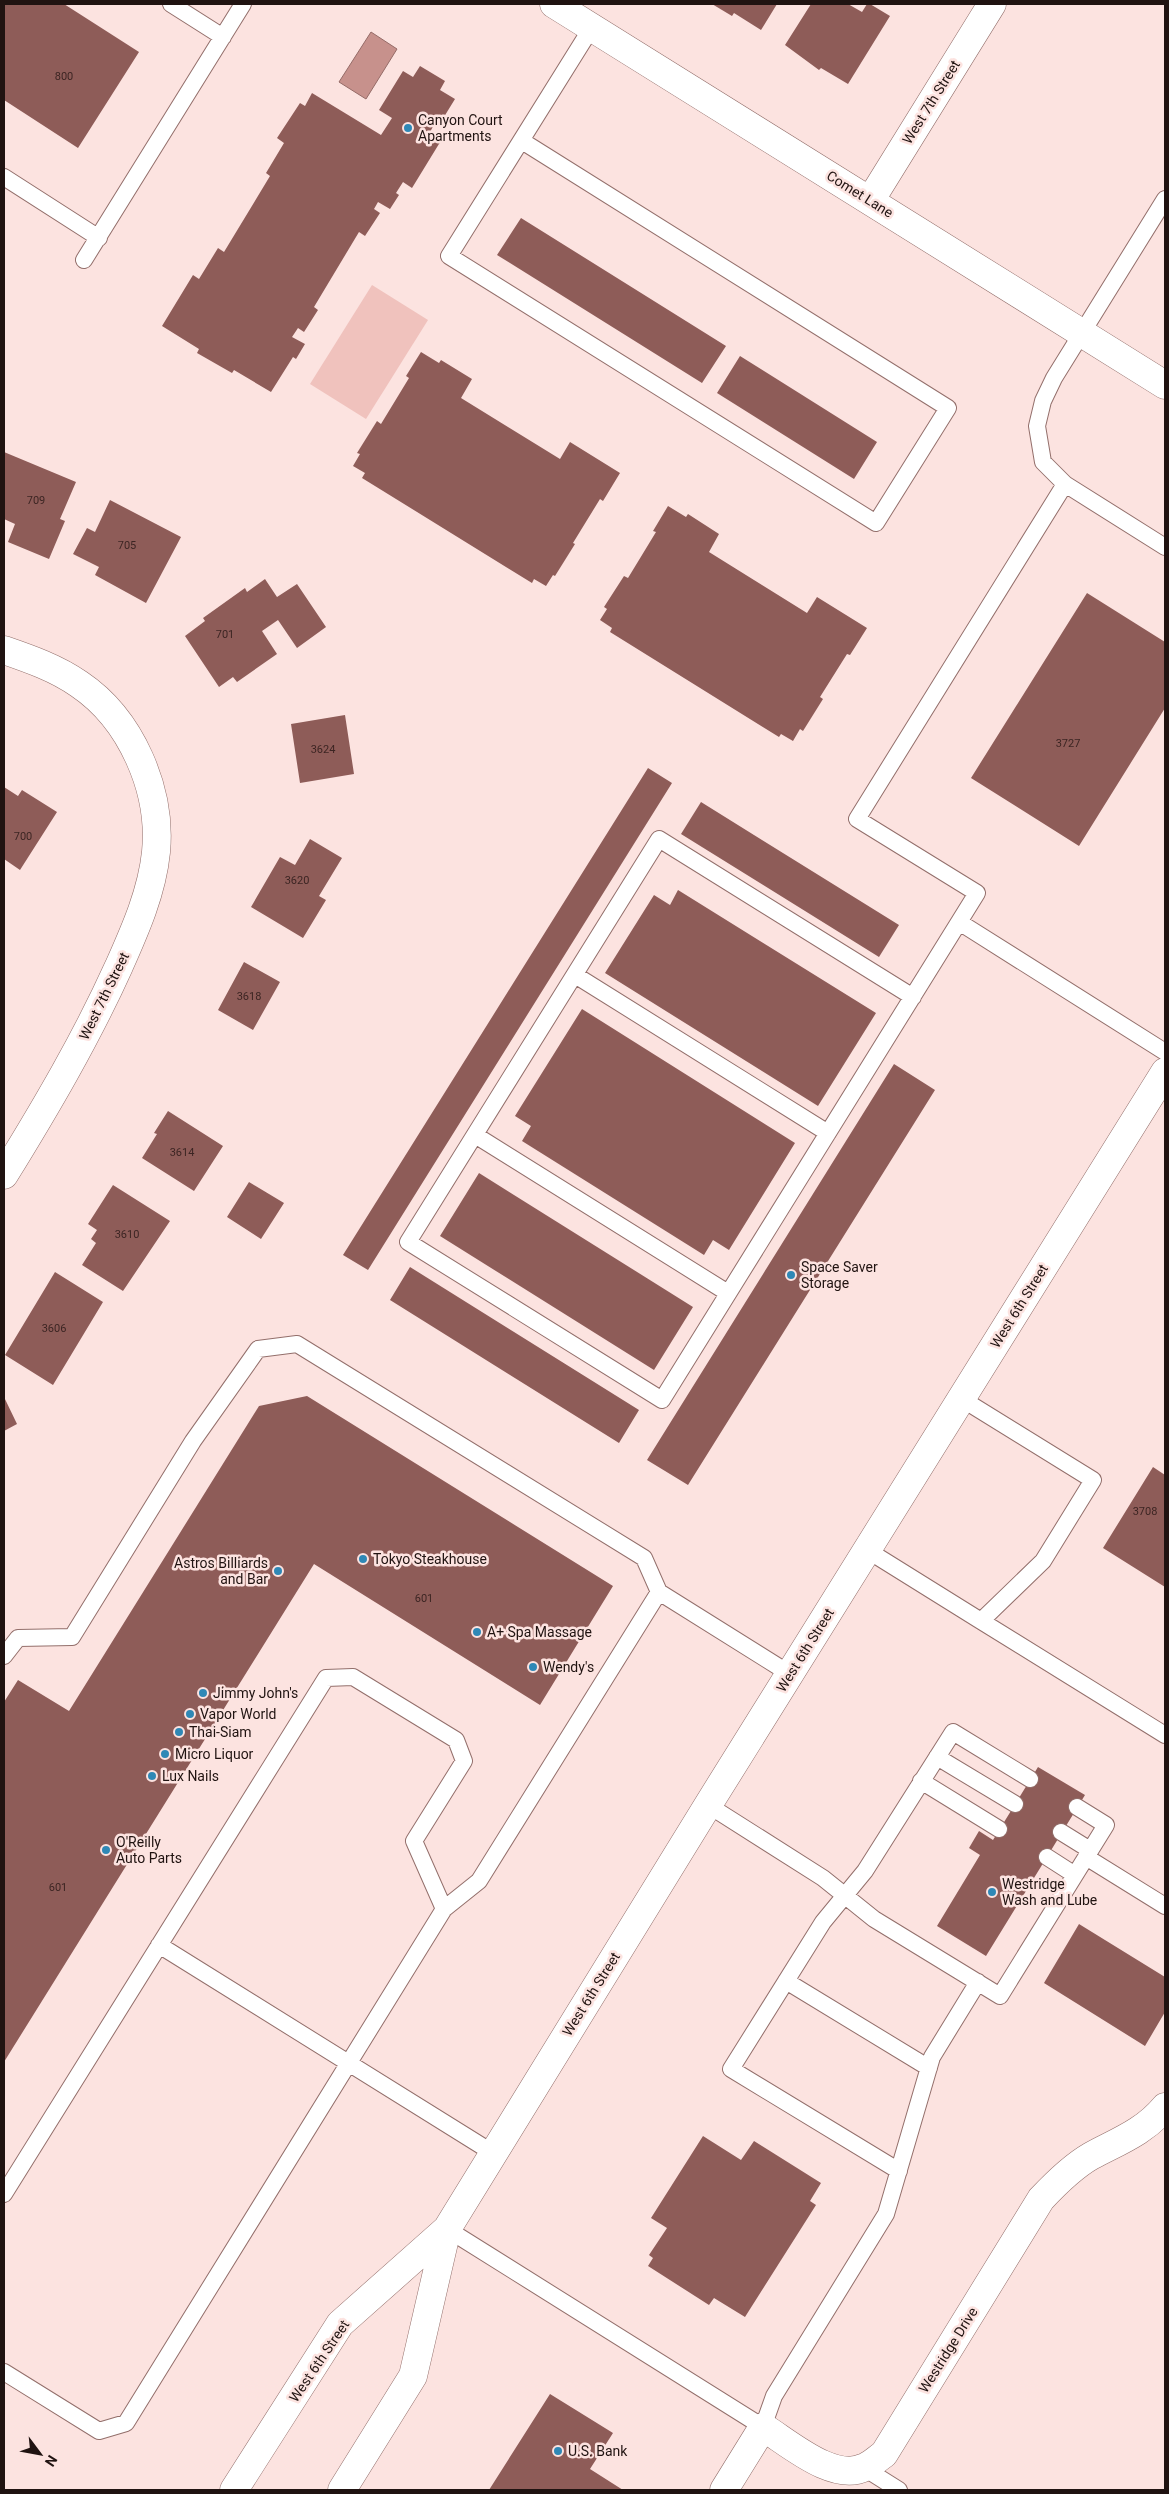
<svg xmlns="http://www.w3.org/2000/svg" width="1169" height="2494" viewBox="0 0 1169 2494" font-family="Roboto,sans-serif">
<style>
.green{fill:#f0c2bd}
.water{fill:#c7918c;stroke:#956b67}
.building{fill:#8e5c58}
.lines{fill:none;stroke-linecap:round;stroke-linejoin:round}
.service-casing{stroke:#936f6b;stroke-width:18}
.minor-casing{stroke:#936f6b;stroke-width:29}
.primary-casing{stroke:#936f6b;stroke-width:29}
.service{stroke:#fff;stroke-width:16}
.minor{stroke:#fff;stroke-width:28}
.primary{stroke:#fff;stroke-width:28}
.poi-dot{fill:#2f88b6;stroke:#fce3e0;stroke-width:2}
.labels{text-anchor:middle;stroke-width:5;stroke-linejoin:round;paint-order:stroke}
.number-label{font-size:11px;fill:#3c2523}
.street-label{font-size:14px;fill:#201311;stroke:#fce3e0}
.poi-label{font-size:14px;fill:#201311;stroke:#fce3e0;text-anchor:start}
</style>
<rect width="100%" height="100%" fill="#fce3e0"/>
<!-- green -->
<path class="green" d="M372,285L428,320L366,419L310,384Z"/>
<!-- water -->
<path class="water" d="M371,32L397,49L366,99L339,82Z"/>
<!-- building -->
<path class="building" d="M4,4H64L139,52L78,148L4,100Z
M712,4H777L761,30L734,13L732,16Z
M811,4H848L862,12L867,4H870L890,16L848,84L821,68L819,70L785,45Z
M420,66L445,81L440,90L455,99L439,125L435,123L430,132L442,139L412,188L403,182L396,193L399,195L390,209L378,202L374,209L380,213L365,236L359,232L314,307L318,310L304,332L298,328L292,337L305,344L296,359L293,357L271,392L234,370L232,373L197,353L199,349L162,326L193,275L199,279L218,248L224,252L270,176L266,173L284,143L277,138L300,103L305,106L312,93L381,135L392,118L379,110L403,71L413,77Z
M521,218L726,346L702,383L497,255Z
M421,352L439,363L441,360L472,379L461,398L560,459L570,442L620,473L603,501L600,499L573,543L575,544L555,576L553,575L546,586L534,579L532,583L362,478L365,473L353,466L360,454L357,453L377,421L381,424L409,378L406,376Z
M740,356L877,442L854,479L717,393Z
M4,452L76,482L60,519L65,521L49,559L8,542L15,524L4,519Z
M110,500L181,537L146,603L95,575L99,567L73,554L87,528L95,532Z
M668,506L686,517L688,514L719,534L709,552L807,613L817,597L867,628L850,655L847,654L820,697L823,699L803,731L800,729L793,741L781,734L779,737L610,632L612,628L600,620L607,609L604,607L624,576L628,578L656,532L653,531Z
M265,579L277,597L297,584L326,627L297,648L278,620L262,631L277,654L237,682L233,677L219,687L185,636L205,621L203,618L245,588L247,592Z
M1087,593L1165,642V708L1079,846L971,778Z
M345,715L354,774L300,783L291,724Z
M648,768L672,783L368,1270L343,1255Z
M4,787L18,796L22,790L57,812L20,870L4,859Z
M701,802L899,925L879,957L681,834Z
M310,839L342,858L319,896L326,900L303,938L251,907L280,857L295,865Z
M678,890L876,1013L818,1106L605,973L654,895L670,905Z
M244,962L280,982L253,1030L218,1010Z
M582,1009L795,1143L729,1250L713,1240L704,1255L522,1141L531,1126L515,1116Z
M894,1064L935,1090L688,1485L647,1460Z
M168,1111L223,1146L194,1191L142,1158L157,1134L154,1133Z
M479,1173L693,1307L654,1370L440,1236Z
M249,1182L284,1203L261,1239L227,1217Z
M113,1185L170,1221L123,1291L82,1265L96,1243L91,1239L97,1230L88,1224Z
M410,1267L639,1410L619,1443L390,1300Z
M55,1272L103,1302L53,1385L5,1355Z
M307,1396L613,1586L540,1705L314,1564L4,2062V1702L18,1680L69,1711L259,1406Z
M4,1397L17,1424L4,1431Z
M1153,1467L1165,1475V1587L1103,1548Z
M1038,1767L1085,1795L986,1956L937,1926L980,1855L969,1848L979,1831L993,1840Z
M1079,1924L1165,1977V2012L1145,2046L1044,1983Z
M703,2136L741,2160L754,2141L821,2183L810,2201L816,2205L745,2317L714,2298L709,2305L648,2266L653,2258L649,2255L667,2228L651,2218Z
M550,2394L613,2433L590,2469L623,2490H489Z"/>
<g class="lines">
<defs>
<path id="service" d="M171,4L223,37
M522,141L948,408L876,523L449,256L592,27
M4,177L99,238
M1165,199L1054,378L1043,401L1037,426L1043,462L1065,484L857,819L977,893L959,922L1165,1052
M84,260L243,4
M1065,484L1165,547
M575,975L828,1133
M913,997L659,839L408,1242L662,1400L959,922
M475,1135L728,1293
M867,1550L981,1621L1043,1561L1093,1480L962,1399
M981,1621L1165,1735
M4,1656L18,1638L72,1637L193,1441L258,1349L297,1344L644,1558L659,1592
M937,1757L1015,1804
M921,1781L999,1829
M708,1805L823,1878L874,1919L1000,1996L1106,1825L1077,1807
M1061,1832L1090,1850
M1047,1857L1075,1875
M1086,1857L1165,1906
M444,1909L479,1881L659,1592L790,1674
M159,1945L493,2153
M786,1981L929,2068
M899,2171L731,2069L823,1922L865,1871L953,1732L1030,1779
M4,2194L326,1678L353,1677L456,1740L464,1761L414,1841L444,1909L126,2423L99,2431L4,2372
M447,2229L763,2427L774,2396L886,2214L932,2057L978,1982
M864,2468L899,2490"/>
<path id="minor" d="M554,4L1165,385
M870,201L992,4
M4,650C30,659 56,668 79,684C131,719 162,790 156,852C152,892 135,930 119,966C86,1039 46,1107 4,1175
M724,2490L763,2427C789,2443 834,2483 865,2467C872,2464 878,2458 884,2454L1041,2199C1056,2183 1072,2167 1091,2156C1119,2141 1144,2132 1165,2107"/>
<path id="primary" d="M234,2490L340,2324L447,2229L708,1805L1165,1072
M342,2490L413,2376L447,2229"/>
</defs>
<!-- service casing -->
<use href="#service" class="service-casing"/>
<!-- minor casing -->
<use href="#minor" class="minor-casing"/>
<!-- primary casing -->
<use href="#primary" class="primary-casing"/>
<!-- service -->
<use href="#service" class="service"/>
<!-- minor -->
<use href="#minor" class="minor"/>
<!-- primary -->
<use href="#primary" class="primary"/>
</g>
<!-- markers -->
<g class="poi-dot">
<circle cx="408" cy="128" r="5"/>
<circle cx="791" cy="1275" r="5"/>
<circle cx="363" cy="1559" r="5"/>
<circle cx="278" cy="1571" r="5"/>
<circle cx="477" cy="1632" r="5"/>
<circle cx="533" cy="1667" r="5"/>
<circle cx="203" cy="1693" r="5"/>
<circle cx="190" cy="1714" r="5"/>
<circle cx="179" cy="1732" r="5"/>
<circle cx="165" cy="1754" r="5"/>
<circle cx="152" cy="1776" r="5"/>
<circle cx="106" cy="1850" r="5"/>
<circle cx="992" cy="1892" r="5"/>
<circle cx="558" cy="2451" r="5"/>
</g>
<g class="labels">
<!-- number labels -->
<g class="number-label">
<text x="64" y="80">800</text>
<text x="36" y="504">709</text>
<text x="127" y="549">705</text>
<text x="225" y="638">701</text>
<text x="1068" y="747">3727</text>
<text x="323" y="753">3624</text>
<text x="23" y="840">700</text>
<text x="297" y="884">3620</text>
<text x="249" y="1000">3618</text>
<text x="182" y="1156">3614</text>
<text x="127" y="1238">3610</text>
<text x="54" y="1332">3606</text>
<text x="1145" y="1515">3708</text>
<text x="424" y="1602">601</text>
<text x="58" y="1891">601</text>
</g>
<!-- street labels -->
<g class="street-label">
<text transform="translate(931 102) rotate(-58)" y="5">West 7th Street</text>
<text transform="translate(860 194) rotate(32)" y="5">Comet Lane</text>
<text transform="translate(104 996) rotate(-64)" y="5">West 7th Street</text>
<text transform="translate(1019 1306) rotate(-58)" y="5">West 6th Street</text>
<text transform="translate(805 1650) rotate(-58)" y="5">West 6th Street</text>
<text transform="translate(591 1994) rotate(-58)" y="5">West 6th Street</text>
<text transform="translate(948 2350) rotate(-58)" y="5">Westridge Drive</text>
<text transform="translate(319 2361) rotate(-56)" y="5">West 6th Street</text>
</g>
<!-- poi labels -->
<g class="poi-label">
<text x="418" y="125">Canyon Court<tspan x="418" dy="16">Apartments</tspan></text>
<text x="801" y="1272">Space Saver<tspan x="801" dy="16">Storage</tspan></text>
<text x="373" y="1564">Tokyo Steakhouse</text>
<text x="268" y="1568" text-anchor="end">Astros Billiards<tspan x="268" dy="16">and Bar</tspan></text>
<text x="487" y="1637">A+ Spa Massage</text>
<text x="543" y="1672">Wendy's</text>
<text x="213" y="1698">Jimmy John's</text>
<text x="200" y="1719">Vapor World</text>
<text x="189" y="1737">Thai-Siam</text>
<text x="175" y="1759">Micro Liquor</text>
<text x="162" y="1781">Lux Nails</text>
<text x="116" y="1847">O'Reilly<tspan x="116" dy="16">Auto Parts</tspan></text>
<text x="1002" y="1889">Westridge<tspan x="1002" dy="16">Wash and Lube</tspan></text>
<text x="568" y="2456">U.S. Bank</text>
</g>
</g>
<!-- border -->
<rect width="1169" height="2494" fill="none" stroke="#201311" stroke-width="10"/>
<!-- north arrow -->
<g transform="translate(40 2454) rotate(122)" stroke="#fce3e0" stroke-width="4" paint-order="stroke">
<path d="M0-4L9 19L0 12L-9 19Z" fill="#201311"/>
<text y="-8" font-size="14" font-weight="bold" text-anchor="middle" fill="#201311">N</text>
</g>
</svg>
